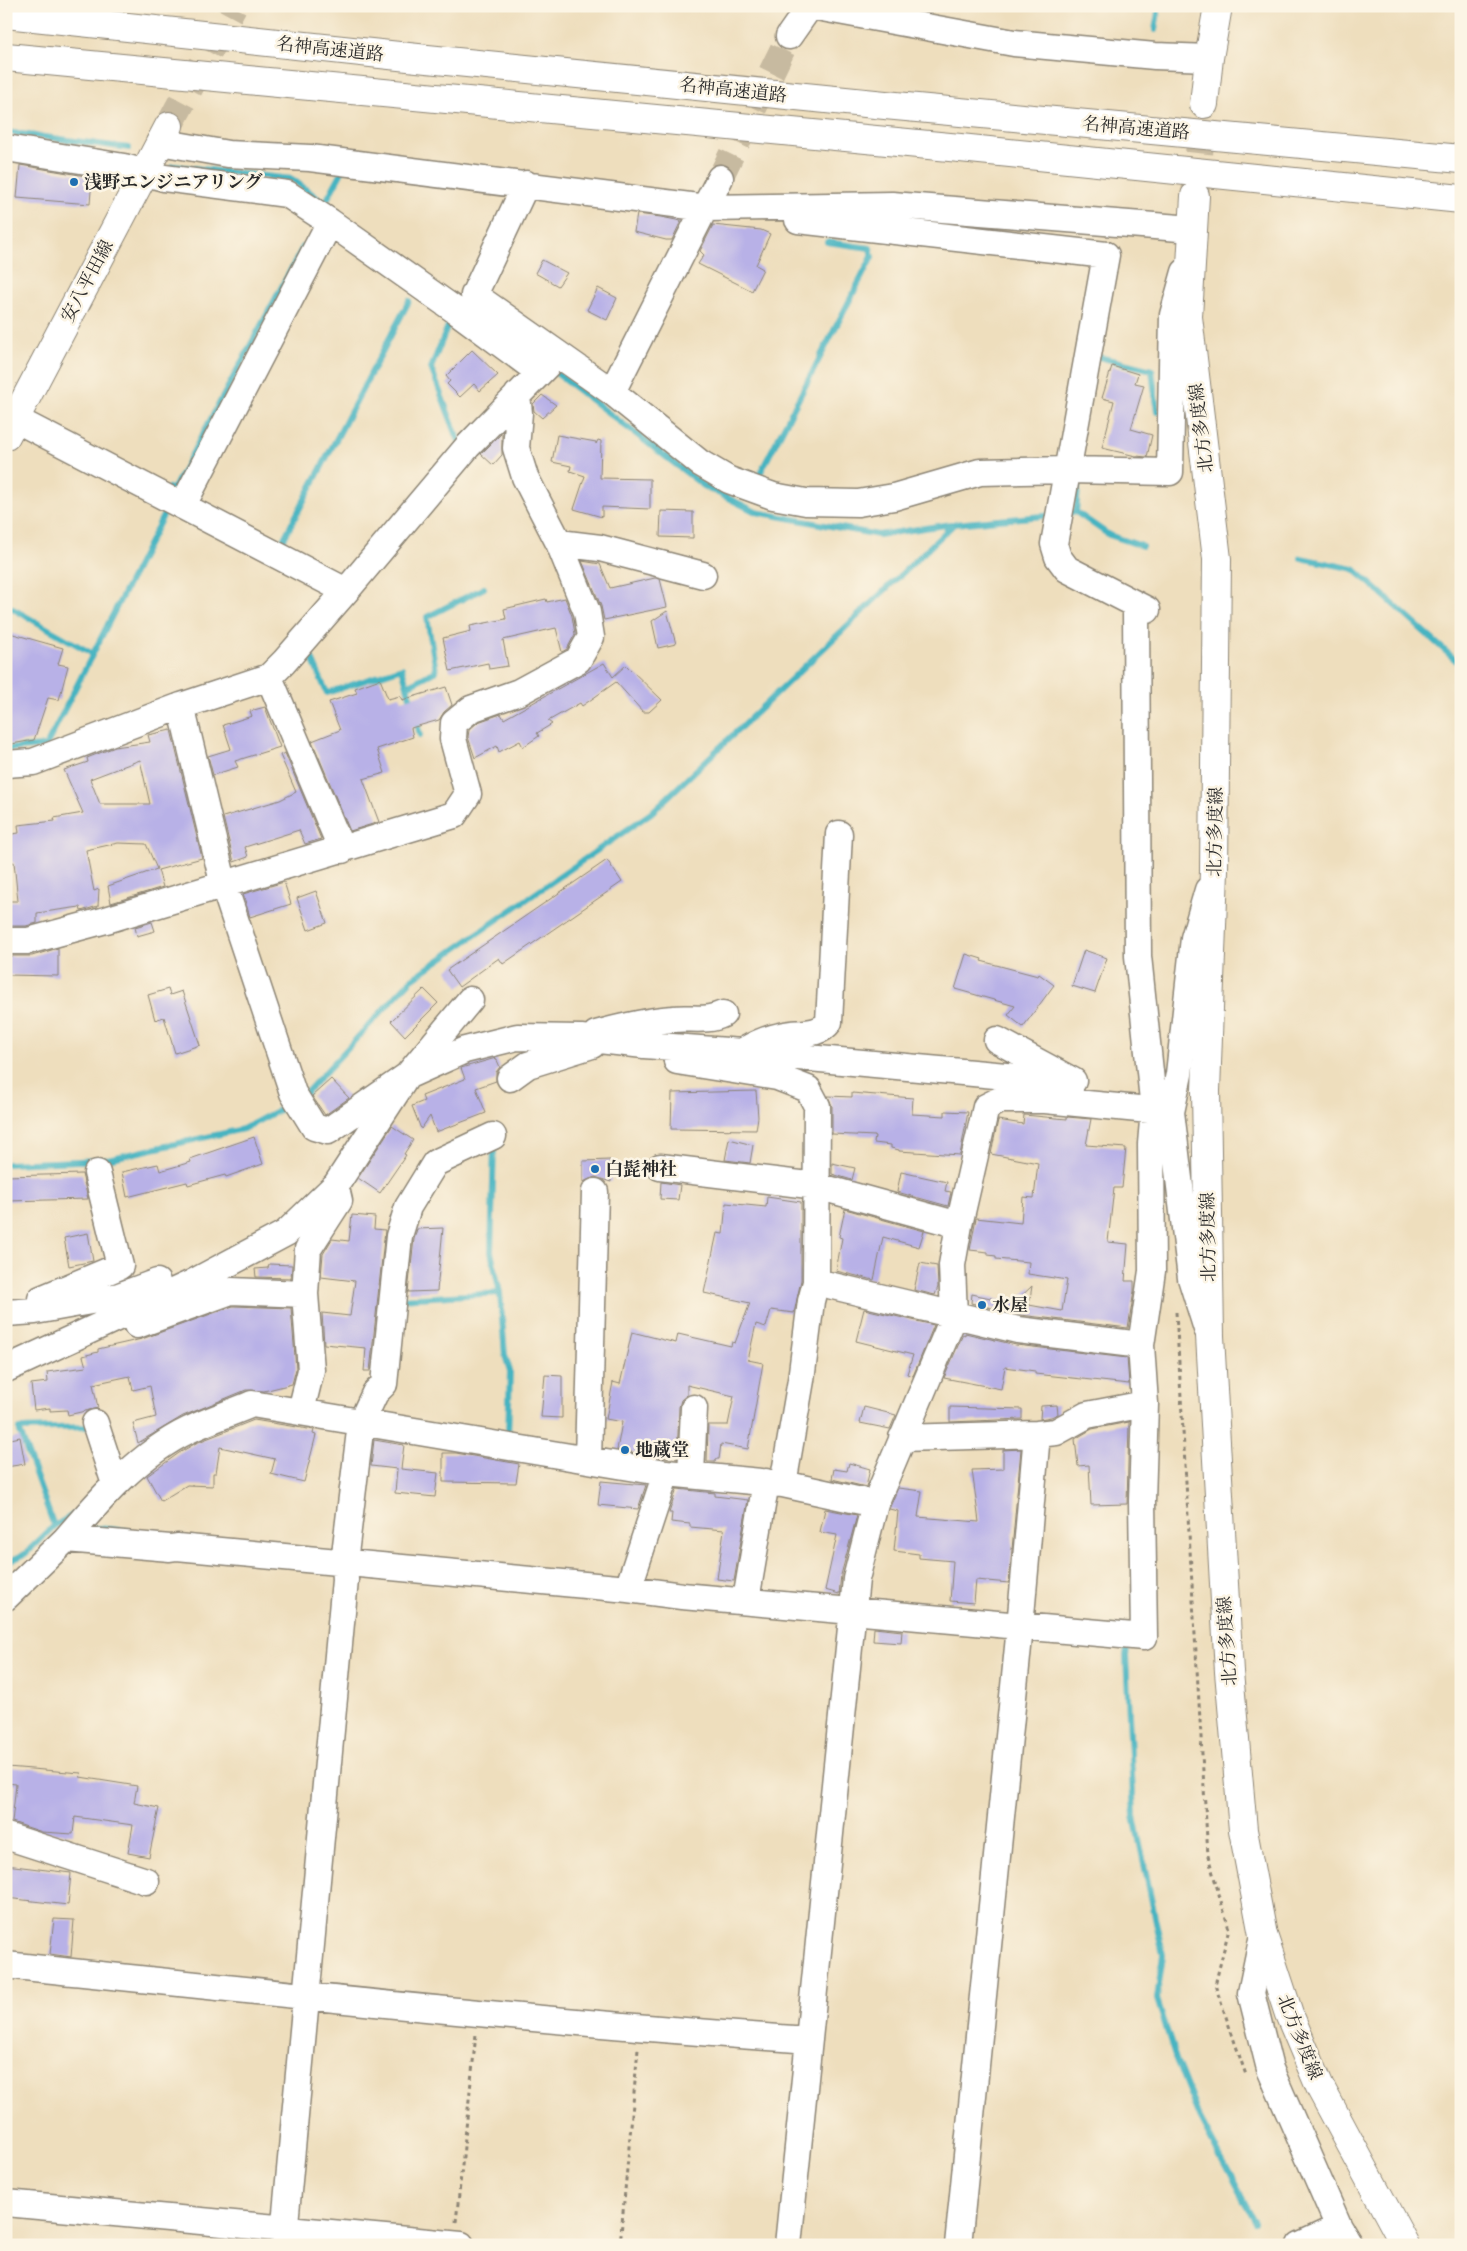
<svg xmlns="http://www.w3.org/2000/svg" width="1467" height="2251" viewBox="0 0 1467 2251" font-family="'Old Standard TT','Noto Serif JP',serif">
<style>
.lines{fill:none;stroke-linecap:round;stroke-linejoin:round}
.stream{stroke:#46b4c1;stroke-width:6}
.building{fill:#b8b1e7;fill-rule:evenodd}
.minor-tunnel{stroke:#c7baa0;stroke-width:26;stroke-dasharray:26 13;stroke-linecap:butt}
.major-tunnel{stroke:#c7baa0;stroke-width:28;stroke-dasharray:28 14;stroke-linecap:butt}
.minor-casing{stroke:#8c8474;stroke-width:29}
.major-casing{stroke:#8c8474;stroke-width:30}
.highway-casing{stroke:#8c8474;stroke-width:30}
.path{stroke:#8c8474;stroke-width:3;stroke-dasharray:4 4;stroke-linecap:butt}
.minor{stroke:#fff;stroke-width:26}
.major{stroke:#fff;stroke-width:28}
.highway{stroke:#fff;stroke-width:28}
.poi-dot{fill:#1f6fb2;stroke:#fcf5e5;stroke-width:2}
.labels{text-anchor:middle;stroke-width:5;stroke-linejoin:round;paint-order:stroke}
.street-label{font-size:18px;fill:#2b2b2b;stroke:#fcf5e5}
.poi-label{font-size:18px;font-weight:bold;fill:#2b2b2b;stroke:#fcf5e5;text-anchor:start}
</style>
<rect width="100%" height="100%" fill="#fcf5e5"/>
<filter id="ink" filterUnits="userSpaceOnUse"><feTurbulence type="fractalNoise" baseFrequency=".02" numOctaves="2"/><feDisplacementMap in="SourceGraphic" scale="10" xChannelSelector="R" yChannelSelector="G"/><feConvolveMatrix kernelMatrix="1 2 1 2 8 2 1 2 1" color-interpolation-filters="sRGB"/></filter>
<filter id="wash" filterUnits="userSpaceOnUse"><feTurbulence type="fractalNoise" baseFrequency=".0096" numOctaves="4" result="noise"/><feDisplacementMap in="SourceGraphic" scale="20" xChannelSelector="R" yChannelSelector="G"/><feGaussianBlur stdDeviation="1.12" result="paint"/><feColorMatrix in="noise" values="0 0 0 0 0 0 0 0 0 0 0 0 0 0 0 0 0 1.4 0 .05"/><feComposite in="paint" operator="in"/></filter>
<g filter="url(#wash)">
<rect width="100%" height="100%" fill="#eedebd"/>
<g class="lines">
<!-- stream -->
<path class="stream" d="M1155,30L1159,6
M6,132L129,148
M173,166L292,179L327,205
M325,203L343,170
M452,316L431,368L460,444
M1099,357L1152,370L1157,412
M551,369L704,486L756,512L878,535L952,524
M755,483L872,257L870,248L827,242
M169,488L173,490L303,247
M1076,512L1079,476
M1066,513L1076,512L1109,535L1142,546
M284,548L280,546L409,301
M1301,558L1354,569L1461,665
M6,605L93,654
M306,645L327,693L402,668L412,704
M407,686L436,671L427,617L484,588
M416,719L420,735
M46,746L168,506
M6,749L44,746
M303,1096L412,979L651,813L954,524L1054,515
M490,1148L494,1146L491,1252L500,1293L505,1355L510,1371L508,1437L510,1438
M6,1164L103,1160L243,1129L292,1103
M400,1299L500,1293
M54,1526L19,1429L90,1427
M86,1527L128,1531
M6,1563L25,1554L54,1526L73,1515
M1128,1641L1126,1656L1134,1816L1163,1955L1157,1999L1177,2062L1199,2117L1255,2222"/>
</g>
<g id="blocks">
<!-- building -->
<path class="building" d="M20,165L92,177L90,204L17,198Z
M637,214L661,217L681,221L672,240H666L634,232Z
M713,225L761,230L770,234L756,265L763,269L752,291L698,264L704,255L700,251Z
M542,260L567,273L558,286L535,273Z
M598,288L617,298L607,320L587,310Z
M472,350L498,375L480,391L474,384L460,397L447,384L450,381L446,376Z
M1112,366L1138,374L1135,383L1144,385L1131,429L1152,435L1147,457L1136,456L1102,448L1114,401L1102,398Z
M542,395L556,405L542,418L534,411L533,404Z
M502,433V455L493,465L481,454Z
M557,435L596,442V444L598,440L601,441L600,478L650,479V509L602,507V517L574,509L585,476L570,471L571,466L552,462Z
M661,511L693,512V538L660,537Z
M582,561L600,564L610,588L655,578L660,579L667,607L604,620L601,606Z
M565,598L572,616L575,634L567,649L562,652L556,628L503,640L508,666L489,669L488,663L450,671L443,638L471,631L470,626L506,619L504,609L546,599L547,602Z
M667,611L676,644L658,648L652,621Z
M6,632L63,648L58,664L68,666L59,700L48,698L34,740L6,745Z
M604,663L613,677L626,665L662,700L649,712H643L616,682L582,706L580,703L548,721L552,724L537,733L539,736L523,747L520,741L499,752L497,746L475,758L468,737L469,730L478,722L501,714L504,719Z
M380,679L388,699L400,696L402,700L446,687L452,705L444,712L439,720L411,728L413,737L377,749L385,773L363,779L379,822L350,831L312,741L340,730L329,702L357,693L355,688Z
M265,707L280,747L235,761L238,767L213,775L208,756L231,749L223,725L252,716L250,711Z
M171,730L202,858L158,870L163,887L111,903L108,886L157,869L146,844L118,843L86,850L94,891L99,889L98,906L81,911L80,907L37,913V923L26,926H6V901H18L14,862L6,864V835L19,833L18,825L55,821L54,818L83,813L64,770L88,762L87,758L115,747L150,742L148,735ZM140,760L150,804H100L90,779Z
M285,753L321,839L305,844L299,830L245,847L248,857L234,862L223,817L280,800L296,792L280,755Z
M607,860L622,882L503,964L499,958L459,987L447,970Z
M284,882L291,904L250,917L243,894Z
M316,891L327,923L308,930L297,898Z
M152,922L155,931L137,936L135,927Z
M58,948V976L6,975V956H32Z
M1084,950L1107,958L1095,993L1072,986Z
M966,954L982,959L981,961L1038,976L1039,974L1054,985L1023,1027L1008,1015L1015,1006L955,989Z
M168,989L170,995L182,991L200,1045L175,1053L164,1017L155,1020L148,995Z
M424,989L438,1003L405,1036L391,1021Z
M496,1058L500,1067L496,1072V1081L476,1088L486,1113L436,1132L430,1116L421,1129L412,1106L424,1101L422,1096L465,1079L461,1068Z
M331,1079L349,1098L325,1115L312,1096Z
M756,1091L758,1117L756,1130L671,1129L672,1093Z
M852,1093L913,1098L912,1114L945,1116V1111L968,1112L960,1155L899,1151V1150L891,1148V1145L874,1143L875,1136L832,1134V1106L828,1096L852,1097Z
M1024,1115L1067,1119V1117L1091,1119L1086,1145L1126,1148L1122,1188H1114L1108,1242L1128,1244L1125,1281H1134V1291L1128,1328L1021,1315L971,1303L972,1294L1014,1303L1032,1286L1029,1305L1062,1311L1067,1280L1028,1274L1029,1262L996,1259V1256L988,1255V1252L970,1250L976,1218L1021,1223L1023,1197L1034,1198L1038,1163L991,1154L998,1120L1023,1124Z
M392,1126L413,1140L404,1154L406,1155L380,1193L358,1178Z
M254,1137L263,1164L226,1177L225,1175L188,1185L187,1182L127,1197L122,1172L158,1164L160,1171L191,1162L190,1159Z
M729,1139L753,1145L750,1163L725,1160Z
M610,1160L611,1182L595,1177L583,1182V1161Z
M832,1163L855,1168L852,1180L832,1174Z
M901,1172L947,1182L945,1191L951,1192L948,1206L897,1192Z
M82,1174L88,1199L6,1201V1176Z
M661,1182L680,1185L678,1200L660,1199Z
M767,1197L801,1202V1280L794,1313L771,1310L766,1327L756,1324L748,1360L763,1363L748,1449L721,1444L719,1459H716L715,1462H707L708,1425H728L734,1396L687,1385V1395L681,1400L679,1407L677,1459L617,1450L622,1422L606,1419L613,1382L620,1384L632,1332L676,1343L678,1334L731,1346L732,1342L735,1343L750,1303L704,1293L717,1233L723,1234L726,1203L766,1207Z
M845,1209L924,1231L919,1247L883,1237L874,1280L836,1271L842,1238L839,1237Z
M352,1215L375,1217L374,1229L385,1230L370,1371H364L366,1348L324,1344L322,1313L350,1316L355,1281L321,1277L323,1254L332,1239L349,1241Z
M443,1228L437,1291L408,1292L414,1239L417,1229Z
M88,1233L93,1261L69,1266L64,1238Z
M920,1263L937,1266L938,1287L935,1295L914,1290Z
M269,1264L292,1265L291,1278L256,1277L255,1269L268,1268Z
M233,1306L291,1308L296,1369L292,1384L264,1391L246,1390L183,1416L138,1443L133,1423L156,1417L150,1386L133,1390L130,1376L93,1384L98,1408L68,1415L67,1410L50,1411V1408L34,1410L31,1384L48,1382L47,1372L86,1367L83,1356L98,1352V1349L142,1339Z
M864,1309L934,1325L913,1376L907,1374L913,1355L856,1341Z
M965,1333L1016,1345L1127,1358L1129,1384L1035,1374V1371L1005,1367L1001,1389L944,1378L963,1334L965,1335Z
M545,1375L562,1376V1418L541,1417Z
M1057,1405L1058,1414L1051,1417L1040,1419L1041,1406Z
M864,1407L896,1415L890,1429L860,1423Z
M950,1407L1022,1409V1419L950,1422Z
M254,1420L314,1430L313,1434L316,1435L304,1482L271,1474L275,1459L220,1447L216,1473H213V1486L187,1485L161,1501L147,1476L179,1453L196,1443Z
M1129,1422L1127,1504L1091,1505L1089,1465L1078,1466L1075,1439L1092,1429Z
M20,1437L25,1464L6,1467V1440Z
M374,1440L404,1445L401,1469L438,1473L435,1497L395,1493L397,1469L371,1466Z
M1021,1449L1009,1583L976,1580L974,1603L950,1601L953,1561L919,1558V1554L894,1551L898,1511L889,1509L898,1488L922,1491L918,1517L979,1522L972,1470L1003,1469V1450Z
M443,1453H456L519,1464L516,1483L443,1482Z
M849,1463L870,1469L866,1487L832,1479L834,1469L847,1471Z
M601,1481L646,1485L638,1509L598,1505Z
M677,1489L715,1493V1496L748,1500L734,1581L717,1579L724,1530L690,1527V1524L671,1522L672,1513H669Z
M825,1509L857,1515L841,1575L839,1594L825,1590L837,1535L820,1532Z
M874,1628L902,1631L901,1643L873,1641Z
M7,1767L81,1773L80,1777L137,1786L134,1803L159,1808L149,1857L128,1853L133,1825L75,1817L73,1834L42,1832L12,1822L16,1784L6,1783Z
M6,1865L71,1873L68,1905L6,1898Z
M54,1919L74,1920L71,1957L50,1954Z"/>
</g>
</g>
<g filter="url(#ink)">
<use href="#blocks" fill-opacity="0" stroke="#8c8474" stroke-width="1"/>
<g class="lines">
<!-- minor-tunnel -->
<path class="minor-tunnel" d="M720,178L789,36"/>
<!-- major-tunnel -->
<path class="major-tunnel" d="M169,126L233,6
M1195,195L1204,104"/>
<defs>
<path id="minor" d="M811,6L1014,43L1155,56L1209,58
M789,36L810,6
M160,142L228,154L310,158L706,208L892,205L1192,229
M6,148L124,167L164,178L287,194L330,222L455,310L539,372
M526,184L474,295L558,354
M798,220L1106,255L1054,544L1058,557L1067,569L1147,610
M612,392L700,463L729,480L773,496L806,502L858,503L894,497L980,472L1068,470L1170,472L1173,315L1185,272
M15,419L346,591
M183,505L330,222
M559,543L600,548L703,575
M269,677L342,850
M181,706L224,886L293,1093L314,1127L328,1131L407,1076L470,1000
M6,764L33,762L181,706L269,677L284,662L346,591L468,446L558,354L612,392L720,178
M6,941H28L106,920L454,815L468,794L453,739L454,723L471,709L519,692L578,660L591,637L587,612L559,543L525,477L516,448L519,413L517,395
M596,1034C622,1027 647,1021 673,1019C690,1017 707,1022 723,1014
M997,1040L1073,1081
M745,1050C757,1043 772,1037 785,1035C800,1032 819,1036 829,1022L839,834
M677,1061L777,1077L808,1089L817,1106L816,1282L811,1301L801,1380L783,1484
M510,1078L528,1065L592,1045
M660,1167L817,1186L959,1225
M816,1282L1018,1330L1141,1345
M41,1299L120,1266L97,1173
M6,1313L35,1311L119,1296L157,1282
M137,1325L231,1291L305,1294
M1207,1329L1191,1278L1171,1112L1179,1074L1194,938L1208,890
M6,1369L192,1283L286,1233L336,1185L407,1076L465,1050L517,1037L581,1038L644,1045L742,1052L1017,1077L1070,1089
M301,1411L311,1370L305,1294L308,1249L339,1201L336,1188
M95,1423L115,1484
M902,1438L1037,1434L1056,1432L1087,1415L1145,1404
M588,1460L595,1192
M691,1475L694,1408
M66,1539C101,1498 139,1454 189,1430C209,1420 231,1413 252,1404L666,1473L783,1484L875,1504
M628,1589L666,1473
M6,1597L66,1539L170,1548L177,1547L628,1589L682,1596L1144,1637L1142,1501L1145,1404L1141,1345L1152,1271L1151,1144L1154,1110L1138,956L1136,606
M746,1600L766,1482
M6,1836L146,1881
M1263,1935L1251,1993L1270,2069L1339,2227
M6,1965C274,1993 541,2022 809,2040
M6,2203L461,2245
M283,2245L345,1580L344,1562L361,1423L375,1393L384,1384L399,1236L408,1207L435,1163L493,1136
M788,2245L856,1579L875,1504L954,1316L952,1265L959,1225L986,1107L1000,1100H1045L1170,1112
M958,2245L1020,1627L1037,1434
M1300,2245L1339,2227L1350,2245"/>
<path id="major" d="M1204,104L1209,58L1218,6
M1195,196L1188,317L1217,559L1214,871L1206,1091L1210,1336L1229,1672L1243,1830L1263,1935L1289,2014L1320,2087L1405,2245
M6,436L169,126"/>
<path id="highway" d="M6,14L427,59L885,105L1461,159
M6,57L960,148L1461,199"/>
</defs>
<!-- minor casing -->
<use href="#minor" class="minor-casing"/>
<!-- major casing -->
<use href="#major" class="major-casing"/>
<!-- highway casing -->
<use href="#highway" class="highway-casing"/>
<!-- path -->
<path class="path" d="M1176,1312L1208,1856L1229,1929L1215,1985L1246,2075
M456,2222L476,2034
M620,2245L638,2049"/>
<!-- minor -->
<use href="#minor" class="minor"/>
<!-- major -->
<use href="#major" class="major"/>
<!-- highway -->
<use href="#highway" class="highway"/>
</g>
</g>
<!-- markers -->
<g class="poi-dot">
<circle cx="74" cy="182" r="5"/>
<circle cx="595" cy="1169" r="5"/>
<circle cx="982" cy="1305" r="5"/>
<circle cx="625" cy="1450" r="5"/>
</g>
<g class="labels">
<!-- street labels -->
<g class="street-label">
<text transform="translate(330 49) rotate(6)" y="6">名神高速道路</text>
<text transform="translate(733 90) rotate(6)" y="6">名神高速道路</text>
<text transform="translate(1136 128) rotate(5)" y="6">名神高速道路</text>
<text transform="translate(87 281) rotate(-62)" y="6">安八平田線</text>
<text transform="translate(1201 428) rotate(-97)" y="6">北方多度線</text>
<text transform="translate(1215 832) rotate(-89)" y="6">北方多度線</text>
<text transform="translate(1208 1237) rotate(-91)" y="6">北方多度線</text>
<text transform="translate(1227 1641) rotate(-94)" y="6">北方多度線</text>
<text transform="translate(1300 2037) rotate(68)" y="6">北方多度線</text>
</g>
<!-- poi labels -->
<g class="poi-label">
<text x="84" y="188">浅野エンジニアリング</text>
<text x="605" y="1175">白髭神社</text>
<text x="992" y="1311">水屋</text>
<text x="635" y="1456">地蔵堂</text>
</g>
</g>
<!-- margin -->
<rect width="1467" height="2251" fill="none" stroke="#fcf5e5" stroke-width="25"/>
</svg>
